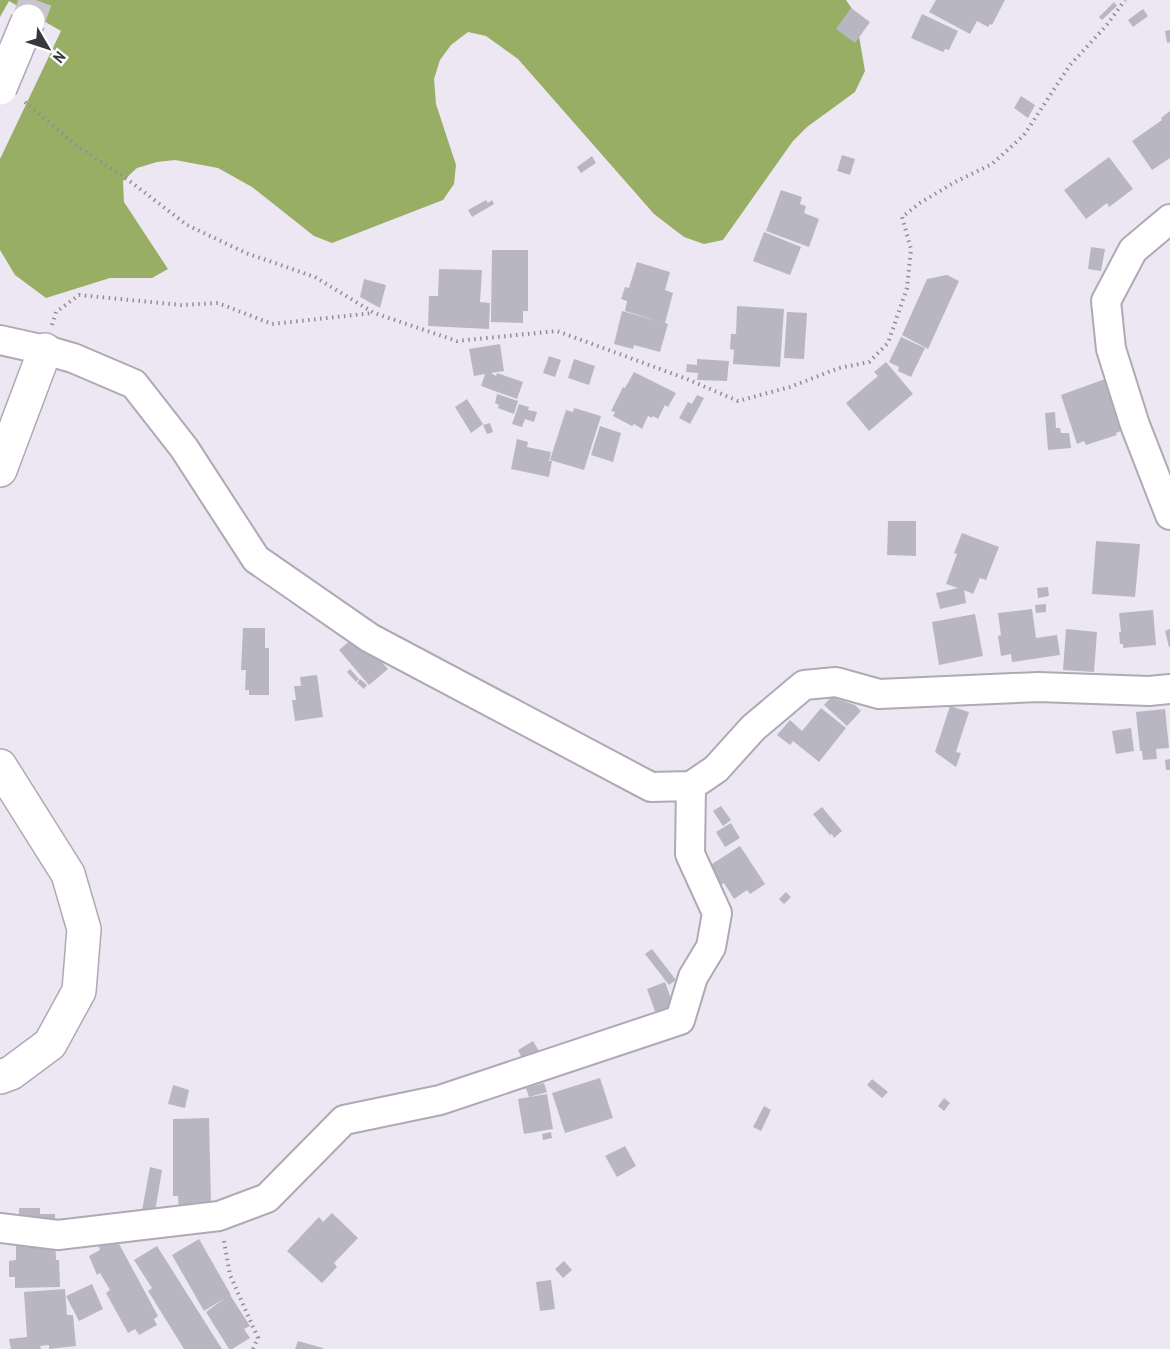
<svg xmlns="http://www.w3.org/2000/svg" width="1170" height="1349" viewBox="0 0 1170 1349" font-family="'Archivo Narrow',sans-serif">
<style>
.forest{fill:#99ae65}
.building{fill:#b9b6c4}
.lines{fill:none;stroke-linecap:round;stroke-linejoin:round}
.trunk-tunnel{stroke:#c9c4cf;stroke-width:33;stroke-dasharray:33 16;stroke-linecap:butt}
.minor-casing{stroke:#afa9b6;stroke-width:32}
.tertiary-casing{stroke:#afa9b6;stroke-width:36}
.path{stroke:#918d96;stroke-width:4;stroke-dasharray:1.5 4.5;stroke-linecap:butt}
.minor{stroke:#fff;stroke-width:28}
.tertiary{stroke:#fff;stroke-width:33}
.trunk-bridge-casing{stroke:#afa9b6;stroke-width:36;stroke-linecap:butt}
.trunk-bridge{stroke:#fff;stroke-width:33}
</style>
<rect width="100%" height="100%" fill="#ede7f4"/>
<!-- forest -->
<path class="forest" d="M0,0H846L855,13L865,71L855,92L807,127L793,141L723,240L704,244L684,237L654,214L518,59L486,36L468,32L451,45L440,60L434,79L436,104L456,165L454,184L443,200L332,243L314,236L252,187L218,168L175,160L157,162L137,168L123,181L124,202L168,269L152,278H110L46,298L15,275L0,250V159L61,31L9,1L0,17Z"/>
<!-- building -->
<path class="building" d="M936,0H1005L992,25L990,24L988,27L977,21L970,34L929,12Z
M1114,2L1117,6L1102,20L1099,17Z
M851,8L870,22L855,43L836,29Z
M1143,9L1148,16L1133,27L1128,20Z
M922,14L958,31L949,50L945,49L943,52L911,38Z
M1170,30V42L1167,43L1165,31Z
M1021,96L1035,105L1028,118L1014,108Z
M1170,111V158L1152,170L1132,141L1162,120L1161,118Z
M842,155L855,159L850,175L837,171Z
M592,156L596,163L581,173L577,167Z
M1109,157L1133,189L1109,207L1107,203L1086,219L1064,190Z
M781,190L802,197L800,204L806,206L804,213L819,219L809,247L766,231Z
M486,200L488,203L492,200L494,204L472,217L468,210Z
M764,232L801,247L790,275L753,261Z
M1091,247L1105,249L1101,271L1088,269Z
M492,250H528V311H523V323L491,322Z
M637,262L670,272L665,290L673,293L665,323L668,324L660,352L634,345L633,349L614,344L622,311L661,322L625,311L627,301L621,299L625,287L629,288Z
M439,269L482,270L480,302L490,303L489,329L428,326L429,296H438Z
M947,275L959,281L928,349L902,335L927,279Z
M364,279L386,285L380,308L360,297Z
M737,306L784,309L780,367L733,364L734,350L730,349L731,334H736Z
M787,312L807,313L804,359L784,358Z
M901,337L925,348L911,377L898,371L899,367L889,362Z
M500,344L504,371L491,373L496,376L497,373L523,382L517,399L481,386L485,374L474,376L469,349Z
M549,356L561,360L555,377L543,373Z
M574,359L595,366L589,385L568,378Z
M697,359L729,361L727,381L697,380L698,373L686,372L687,364L697,365Z
M886,362L913,394L869,431L846,403L878,376L874,372Z
M634,372L676,393L668,407L665,405L658,419L653,416L652,418L648,416L642,429L634,424L632,426L613,416L615,412L611,411L623,387L625,388Z
M1105,379L1123,430L1116,433L1117,435L1086,445L1084,441L1077,444L1061,395Z
M497,394L518,401L514,414L498,408L499,405L495,403Z
M697,395L704,398L690,424L679,418L688,402L692,404Z
M467,399L483,424L471,433L455,407Z
M519,404L529,407L528,410L537,412L534,422L525,419L522,427L512,424Z
M574,408L601,416L584,470L550,460L566,410L573,412Z
M1055,412L1056,428H1060L1061,433H1069L1071,448L1048,450L1045,413Z
M490,423L493,432L487,434L483,425Z
M600,426L621,433L613,462L591,455Z
M517,439L528,442L527,447L551,452L549,461H552L549,477L511,469Z
M888,521H916V556L887,555Z
M962,533L999,547L986,580L980,578L973,594L964,590L966,603L940,609L936,593L958,588L946,584L957,554L954,553Z
M1096,541L1140,544L1135,597L1092,594Z
M1048,587L1049,596L1038,598L1037,588Z
M1046,604V612L1036,613L1035,605Z
M1032,609L1036,638L1057,635L1060,655L1012,662L1011,654L1001,656L998,636L1001,635L998,613Z
M1153,610L1156,645L1123,648V644H1120L1119,632H1121L1119,613Z
M975,614L983,656L939,665L932,622Z
M243,628H265V648H269V695H249V690H245L246,670H241Z
M1066,629L1097,632L1094,672L1063,670Z
M1170,629V647H1169L1165,631Z
M352,639L365,653L370,649L388,669L369,685L362,677L363,676L362,677L339,650Z
M350,669L359,679L356,682L347,672Z
M317,675L323,717L295,721L292,700H296L294,686H301L300,677Z
M360,679L367,685L364,689L357,683Z
M831,697L855,705L861,711L847,726L824,705Z
M950,706L969,712L956,752L961,753L956,767L935,752Z
M821,708L846,728L819,762L793,741L790,745L777,735L790,720L802,731Z
M1165,709L1169,748L1156,749L1157,759L1143,760L1142,751H1140L1136,712Z
M1131,728L1134,751L1116,754L1112,731Z
M1170,759V770H1166L1165,760Z
M721,806L731,820L723,826L713,811Z
M822,807L842,831L834,838L832,834L830,835L813,814Z
M731,823L740,838L725,847L716,832Z
M740,846L765,884L750,894L747,890L734,899L724,883L721,885L709,866Z
M786,892L791,897L784,904L779,899Z
M652,949L676,980L669,985L645,954Z
M665,982L674,1007L656,1014L647,989Z
M533,1041L542,1056L525,1064L518,1050Z
M600,1078L613,1118L565,1133L552,1093Z
M872,1079L888,1092L882,1098L867,1085Z
M544,1083L547,1092L529,1097L526,1088Z
M173,1085L189,1090L185,1108L168,1104Z
M547,1094L553,1129L524,1134L518,1099Z
M944,1098L950,1103L944,1111L938,1106Z
M764,1106L771,1110L761,1131L753,1127Z
M209,1118L211,1203L179,1212L178,1196H173V1119Z
M551,1132L552,1138L543,1140L542,1134Z
M625,1146L636,1166L617,1177L605,1156Z
M150,1167L162,1170L154,1218L141,1216Z
M19,1208H40V1214H55V1234H19Z
M332,1213L358,1238L334,1263L337,1267L322,1283L287,1251L319,1217L323,1222Z
M55,1235L56,1260H59L60,1287L15,1288V1277H9V1261L16,1260V1236Z
M199,1239L231,1295H230L250,1326L244,1329L250,1338L232,1349H229L206,1312L225,1298L204,1311L172,1255Z
M118,1242L158,1316L154,1319L157,1325L139,1335L135,1329L128,1333L106,1293L110,1290L100,1273L97,1275L89,1256L100,1250L98,1245Z
M157,1246L222,1349H184L148,1291L152,1288L134,1260Z
M564,1261L572,1270L563,1278L555,1269Z
M551,1280L555,1309L540,1311L536,1282Z
M92,1284L103,1309L79,1321L66,1296Z
M65,1289L67,1315H73L76,1346L49,1349V1345L40,1346L41,1349H11L9,1339L27,1337L24,1292Z
M298,1341L323,1348V1349H295Z"/>
<g class="lines">
<!-- trunk-tunnel -->
<path class="trunk-tunnel" d="M28,21L36,0"/>
<defs>
<path id="minor" d="M1170,219L1133,250L1106,301L1111,349L1135,425L1170,515
M0,340L45,350L73,358L134,384L184,448L256,559L370,638L651,787L691,786L716,769L753,728L804,685L836,682L879,694L1038,687L1149,691L1170,689
M0,1228L58,1235L219,1216L267,1198L344,1120L440,1100L680,1020L693,977L711,947L717,913L690,854L691,786"/>
<path id="tertiary" d="M0,470L45,350
M0,766L68,874L84,929L79,991L50,1044L11,1073L0,1077"/>
</defs>
<!-- minor casing -->
<use href="#minor" class="minor-casing"/>
<!-- tertiary casing -->
<use href="#tertiary" class="tertiary-casing"/>
<!-- path -->
<path class="path" d="M25,102L77,146L127,179L187,225L246,253L315,277L374,313L457,341L557,331L687,379L738,401L790,387L839,368L869,362L888,343L907,288L911,249L902,217L920,203L955,182L992,164L1024,135L1070,65L1106,26L1125,0
M52,325L56,312L79,295L181,305L218,303L272,324L373,313
M224,1241L230,1275L258,1338L253,1349"/>
<!-- minor -->
<use href="#minor" class="minor"/>
<!-- tertiary -->
<use href="#tertiary" class="tertiary"/>
<defs>
<path id="trunk-bridge" d="M0,88L28,21"/>
</defs>
<!-- trunk-bridge casing -->
<use href="#trunk-bridge" class="trunk-bridge-casing"/>
<!-- trunk-bridge -->
<use href="#trunk-bridge" class="trunk-bridge"/>
</g>
<!-- north arrow -->
<g transform="translate(48 48) rotate(129)" stroke="#ffffff" stroke-width="4.5" paint-order="stroke">
<path d="M0-4.5L10 22L0 15L-10 22Z" fill="#39373c"/>
<text y="-9" font-size="16" font-weight="bold" text-anchor="middle" fill="#39373c">N</text>
</g>
</svg>
